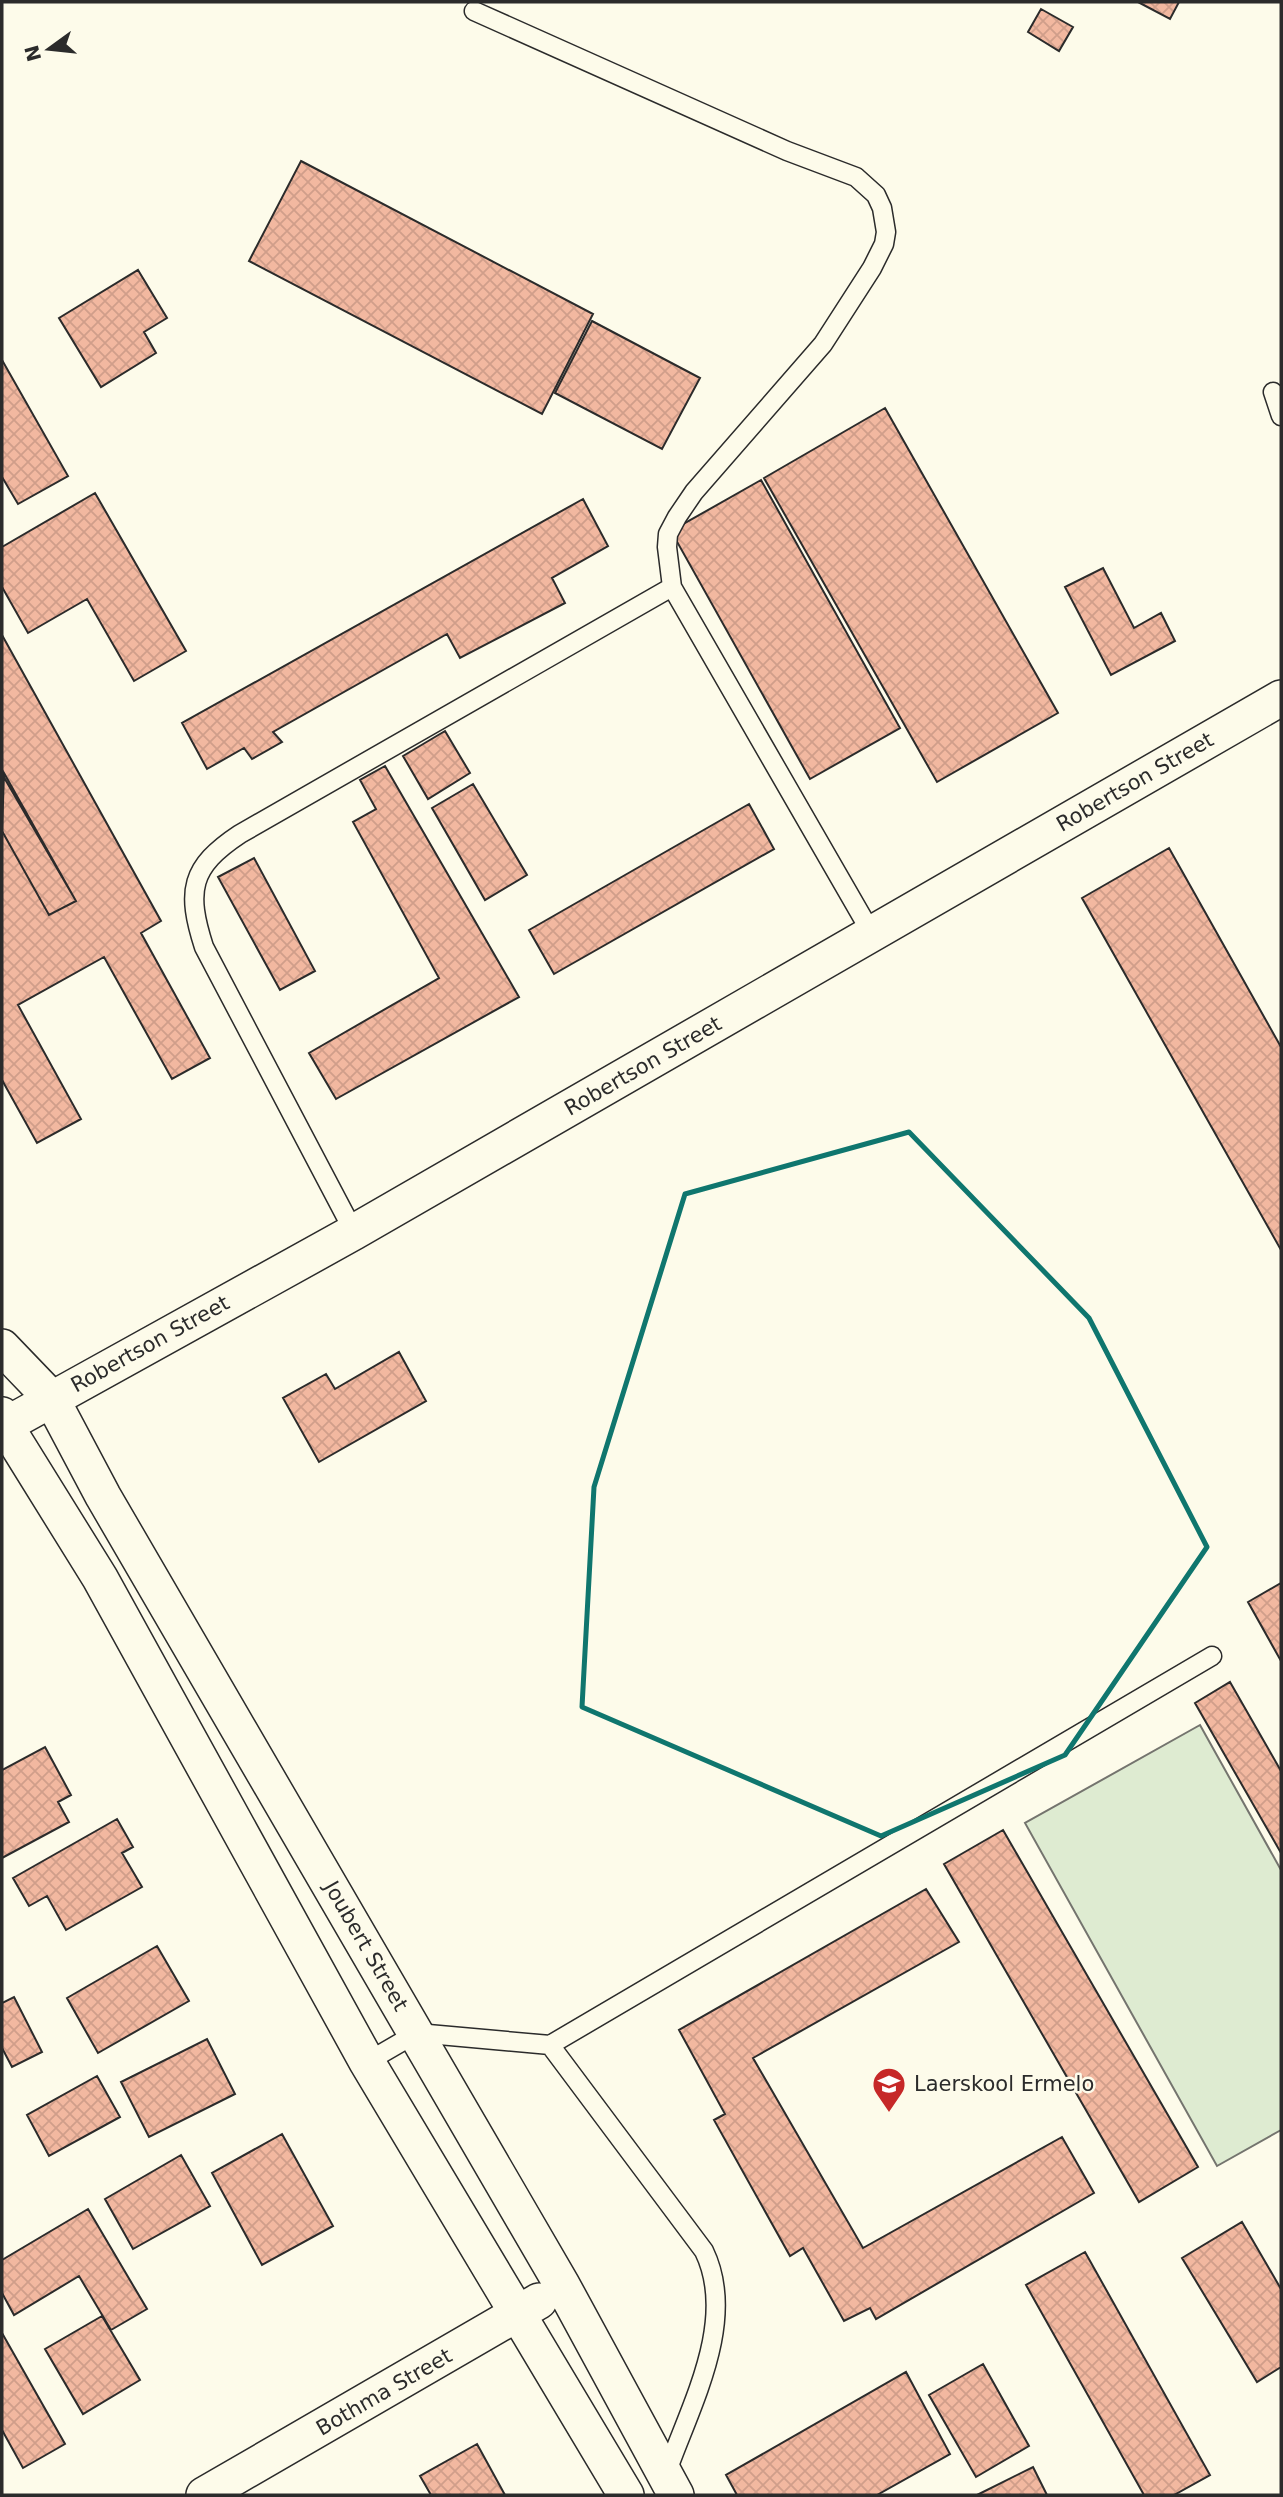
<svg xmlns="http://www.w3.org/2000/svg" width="1283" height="2497" viewBox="0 0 1283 2497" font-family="'DejaVu Sans',sans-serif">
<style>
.pitch{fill:#deebd1;stroke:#74746e;stroke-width:2}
.building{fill:url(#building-cross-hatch);stroke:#2b2b2b;stroke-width:2}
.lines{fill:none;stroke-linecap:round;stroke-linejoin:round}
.lane-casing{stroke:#2b2b2b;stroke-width:21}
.street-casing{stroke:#2b2b2b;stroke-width:38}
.lane{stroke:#fdfbea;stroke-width:18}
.street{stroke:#fdfbea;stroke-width:35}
.marked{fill:none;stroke:#0f766e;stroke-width:5;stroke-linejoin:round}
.labels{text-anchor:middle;stroke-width:5;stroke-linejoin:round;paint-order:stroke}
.street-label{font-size:21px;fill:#2b2b2b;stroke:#fdfbea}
.poi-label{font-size:21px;fill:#2b2b2b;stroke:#fdfbea;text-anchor:start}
</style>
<defs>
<pattern id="building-cross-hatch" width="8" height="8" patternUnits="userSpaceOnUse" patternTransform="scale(1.75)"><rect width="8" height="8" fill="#f2b8a0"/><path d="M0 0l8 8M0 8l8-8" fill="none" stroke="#d09e8a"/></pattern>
</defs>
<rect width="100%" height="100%" fill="#fdfbea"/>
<!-- pitch -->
<path class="pitch" d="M1200,1725L1281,1870V2130L1217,2166L1025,1823Z"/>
<!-- building -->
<path class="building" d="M1138,2H1179L1170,19Z
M1041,9L1073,27L1059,51L1028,32Z
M301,161L593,314L542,414L249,261Z
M138,270L167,318L144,332L156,353L101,387L59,318Z
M592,321L700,378L662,449L555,393Z
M2,360L68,476L18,504L2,477Z
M885,408L1058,713L937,782L764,478Z
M761,480L900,728L810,779L671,531Z
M95,493L186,651L134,681L87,599L28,633L2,587V547Z
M583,499L608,546L552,578L565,603L460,658L447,634L273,732L282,742L252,759L244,748L207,769L182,723Z
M1103,568L1134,628L1161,613L1175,641L1111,675L1065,587Z
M2,635L161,921L141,933L210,1058L172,1079L104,957L18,1005L81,1119L37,1143L2,1080V831L49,915L76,901L2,774Z
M2,635L161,921L141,933L210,1058L172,1079L104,957L18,1005L81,1119L37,1143L2,1080Z
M445,731L470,773L428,799L403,756Z
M385,766L519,997L336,1099L309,1053L439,978L353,822L376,809L360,780Z
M4,773L76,901L49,915L2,831Z
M473,784L527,875L485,900L432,808Z
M749,804L774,849L554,974L529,930Z
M1169,848L1281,1047V1250L1082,898Z
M254,858L315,971L280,990L218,877Z
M399,1352L426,1401L319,1462L283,1398L326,1374L335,1389Z
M1281,1583V1661L1248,1602Z
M1230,1682L1281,1771V1853L1195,1703Z
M45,1747L71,1795L58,1802L69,1822L2,1858V1770Z
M117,1819L133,1847L122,1853L142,1887L66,1930L47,1896L29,1906L13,1878Z
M1003,1830L1198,2167L1139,2202L944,1864Z
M926,1889L959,1942L753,2058L863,2248L1062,2137L1094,2193L876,2319L870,2308L844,2321L803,2248L790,2256L714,2120L725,2114L679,2030Z
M157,1946L189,2001L98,2053L67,1998Z
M14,1997L42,2052L12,2067L2,2048V2003Z
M207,2039L235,2094L149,2137L121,2082Z
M97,2076L120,2117L49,2156L27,2115Z
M282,2134L333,2226L262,2265L212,2173Z
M181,2155L210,2206L133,2249L105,2199Z
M88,2209L147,2309L111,2330L79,2276L14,2315L2,2293V2260Z
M1242,2222L1281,2289V2367L1257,2382L1182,2258Z
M1085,2252L1210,2475L1174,2495H1144L1026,2285Z
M102,2316L140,2380L83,2414L45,2349Z
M2,2333L65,2444L23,2468L2,2430Z
M983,2364L1029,2446L976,2477L929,2395Z
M906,2372L950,2454L877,2495H737L726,2475Z
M477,2444L505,2495H431L420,2476Z
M1033,2467L1047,2495H977Z"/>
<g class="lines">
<defs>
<path id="lane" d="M474,11L787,151L856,177L876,195L882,208L886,232L884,244L872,268L823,344L694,492L677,517L668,534L667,547L672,587L872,934
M1273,392L1281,416
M354,1232L204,947C186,891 190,867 240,834L672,587
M550,2045L1212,1656
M367,2062L417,2033L550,2045L704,2251C738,2321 690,2406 666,2474"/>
<path id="street" d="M2,1347L51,1398L103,1496L562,2285L676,2495
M2,1415L5,1425L100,1578L367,2062L626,2495
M2,1427L354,1232L1281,698
M204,2495L539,2301"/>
</defs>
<!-- lane casing -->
<use href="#lane" class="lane-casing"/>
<!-- street casing -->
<use href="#street" class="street-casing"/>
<!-- lane -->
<use href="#lane" class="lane"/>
<!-- street -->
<use href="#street" class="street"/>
</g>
<!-- marked area -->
<path class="marked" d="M909,1132L1089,1318L1207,1547L1065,1755L881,1836L582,1707L594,1487L685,1194Z"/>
<!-- icons -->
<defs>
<symbol id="school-pin" viewBox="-11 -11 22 30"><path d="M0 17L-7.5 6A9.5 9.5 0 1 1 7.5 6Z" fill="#c62828" stroke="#fdfbea"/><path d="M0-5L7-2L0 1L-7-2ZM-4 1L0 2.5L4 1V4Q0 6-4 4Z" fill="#fff"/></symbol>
</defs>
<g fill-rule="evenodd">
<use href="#school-pin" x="870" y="2065" width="38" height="52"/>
</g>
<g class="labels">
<!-- street labels -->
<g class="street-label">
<text transform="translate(1135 782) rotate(-30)" y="7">Robertson Street</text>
<text transform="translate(643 1066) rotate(-30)" y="7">Robertson Street</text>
<text transform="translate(150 1344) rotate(-29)" y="7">Robertson Street</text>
<text transform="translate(366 1946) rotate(60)" y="7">Joubert Street</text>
<text transform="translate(384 2392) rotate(-30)" y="7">Bothma Street</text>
</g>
<!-- poi labels -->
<g class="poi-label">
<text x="914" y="2091">Laerskool Ermelo</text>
</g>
</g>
<!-- border -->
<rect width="1283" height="2497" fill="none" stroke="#2b2b2b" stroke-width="7"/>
<!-- north arrow -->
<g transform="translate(49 49) rotate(255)" stroke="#fdfbea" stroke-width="5" paint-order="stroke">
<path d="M0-5L12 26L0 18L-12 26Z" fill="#2b2b2b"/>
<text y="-10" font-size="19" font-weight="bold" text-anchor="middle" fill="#2b2b2b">N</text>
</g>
</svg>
